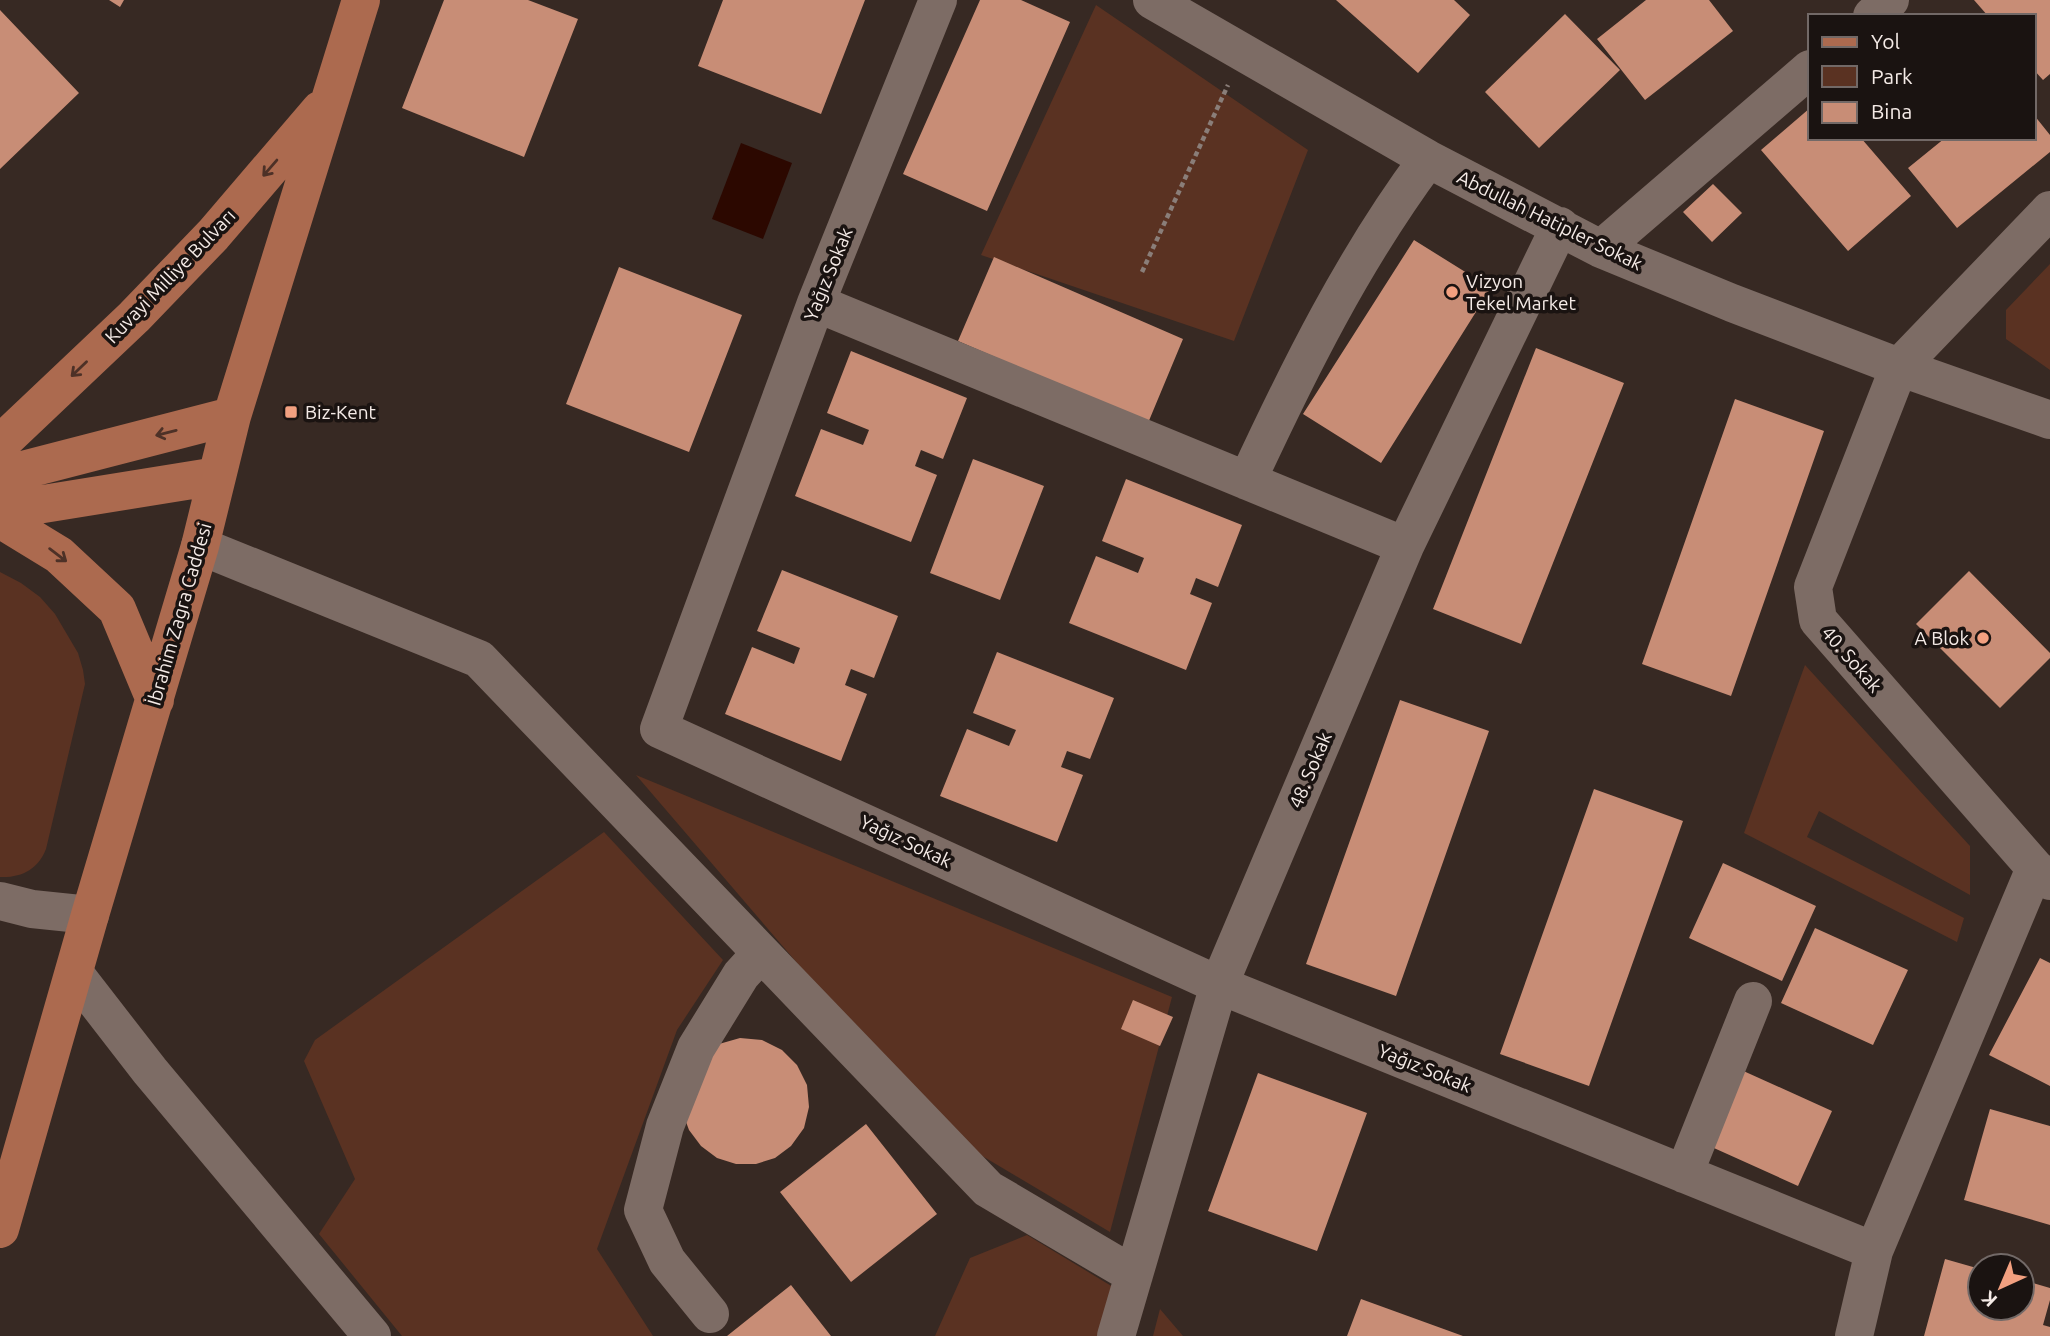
<svg xmlns="http://www.w3.org/2000/svg" width="2050" height="1336" viewBox="0 0 2050 1336" font-family="Ubuntu,sans-serif">
<style>
.green{fill:#5a3222}
.water{fill:#2c0800}
.building{fill:#c88d76}
.lines{fill:none;stroke-linecap:round;stroke-linejoin:round}
.path{stroke:#8a7e79;stroke-width:4.5;stroke-dasharray:5 3.5;stroke-linecap:butt}
.minor{stroke:#7d6c65;stroke-width:38}
.major{stroke:#ac6a4f;stroke-width:38}
.oneway{stroke:#4d3127}
.poi-dot{fill:#f2a080;stroke:#1a1311;stroke-width:2.5}
.labels{text-anchor:middle;stroke-width:7;stroke-linejoin:round;paint-order:stroke}
.street-label{font-size:19px;fill:#f5ebe7;stroke:#1a1311}
.poi-label{font-size:19px;fill:#f5ebe7;stroke:#1a1311;text-anchor:start}
</style>
<rect width="100%" height="100%" fill="#372923"/>
<!-- green -->
<path class="green" d="M1096,5L1308,150L1234,341L981,255Z
M2050,264V370L2006,339V310Z
M0,572L21,583L40,597L55,614L78,653L83,670L85,684L46,849C38,869 22,878 0,877Z
M1805,665L1970,846V895L1819,811L1807,837L1964,918L1957,942L1744,833Z
M636,775L1172,997L1110,1232L942,1132Z
M604,832L723,960L677,1030L597,1249L653,1336H402L319,1234L355,1179L304,1061L315,1040Z
M1027,1235L1118,1290L1104,1336H935L970,1258Z
M1160,1309L1183,1336H1153Z"/>
<!-- water -->
<path class="water" d="M741,143L792,163L763,239L712,219Z"/>
<!-- building -->
<path class="building" d="M109,0H124L120,7Z
M444,0H528L578,19L524,157L402,108Z
M723,0H865L821,114L698,66Z
M980,0H1021L1070,22L987,211L903,174Z
M1336,0H1454L1470,15L1418,73Z
M1646,0H1709L1733,31L1645,100L1597,39Z
M1974,0H2050V74L2043,80L2034,70V16H1988Z
M0,10L79,93L0,169Z
M1565,14L1620,70L1539,148L1485,92Z
M1810,108V138H1861L1911,196L1848,251L1761,150Z
M2034,115L2050,135V152L1957,228L1908,168L1945,138H2034Z
M1713,184L1742,213L1712,242L1683,212Z
M1414,240L1491,288L1381,463L1303,414Z
M994,257L1183,339L1148,423L958,341Z
M619,267L742,315L689,452L566,404Z
M1536,348L1624,383L1521,644L1433,609Z
M851,351L967,398L943,459L921,450L915,466L937,475L911,542L795,496L821,429L863,445L869,430L827,413Z
M1735,399L1824,431L1731,696L1642,664Z
M973,459L1044,486L1000,600L930,573Z
M1126,479L1242,525L1218,587L1196,578L1190,594L1212,603L1186,670L1069,623L1096,556L1138,573L1144,558L1102,541Z
M782,570L898,616L874,678L851,669L845,685L867,694L841,761L725,714L752,647L794,664L800,648L757,631Z
M1969,571L2050,653V658L2000,708L1916,624Z
M997,652L1114,698L1090,759L1067,751L1061,767L1083,775L1057,842L940,796L967,729L1009,746L1016,730L973,713Z
M1400,700L1489,731L1396,996L1306,964Z
M1594,789L1683,821L1589,1086L1500,1054Z
M1723,863L1816,906L1782,981L1689,938Z
M1815,928L1908,970L1873,1045L1781,1003Z
M2040,958L2050,963V1086L1989,1055Z
M1133,1000L1173,1017L1160,1046L1121,1029Z
M740,1038L762,1040L782,1050L797,1065L807,1085L809,1107L804,1128L791,1146L775,1158L756,1164H736L717,1158L701,1146L689,1130L682,1111L719,1044Z
M1739,1069L1832,1111L1798,1186L1705,1144Z
M1258,1073L1367,1113L1317,1251L1208,1211Z
M1990,1109L2050,1126V1225L1964,1200Z
M866,1124L937,1214L851,1282L780,1192Z
M1945,1259L1980,1269V1308H2022V1280L2050,1288V1300L2043,1325L2050,1327V1336H1924Z
M791,1285L831,1336H727Z
M1361,1299L1463,1336H1347Z"/>
<g class="lines">
<!-- path -->
<path class="path" d="M1142,272L1228,85"/>
<!-- minor -->
<path class="minor" d="M938,0L816,303L659,729L1219,985L1874,1251
M1152,0L1428,159L1601,249L1732,303L1899,367L2050,420
M1872,16L1890,0
M1601,249L1810,69
M816,303L1405,546
M1247,481C1299,369 1354,258 1428,159
M200,546L479,659L988,1189L1134,1275
M2035,868L1818,620L1813,587L1899,367L2050,210
M0,901L32,909L90,915
M74,973L150,1071L372,1336
M1684,1174L1753,1001
M710,1314L667,1261L643,1210L665,1126L696,1048L741,975L761,953
M1116,1336L1219,985L1405,546L1560,226
M1854,1336L1874,1251L2035,868L2050,881"/>
<!-- major -->
<path class="major" d="M0,444L134,317L213,235L320,110
M0,476L232,416
M0,511L217,476
M0,519L59,555L117,609L155,700
M0,1229L90,915L200,546L232,416L361,0"/>
</g>
<!-- one-way arrows -->
<defs><path id="oneway-shaft" d="M-6 0H5M1.5-3L5.5 0L1.5 3" fill="none" stroke-width="1.6" stroke-linecap="round" stroke-linejoin="round" transform="scale(1.75)"/></defs>
<g class="oneway">
<use href="#oneway-shaft" transform="translate(270 168) rotate(131)"/>
<use href="#oneway-shaft" transform="translate(79 369) rotate(136)"/>
<use href="#oneway-shaft" transform="translate(166 433) rotate(166)"/>
<use href="#oneway-shaft" transform="translate(58 555) rotate(37)"/>
</g>
<!-- markers -->
<g class="poi-dot">
<circle cx="1452" cy="292" r="7"/>
<rect x="284" y="405" width="14" height="14" rx="3.5"/>
<circle cx="1983" cy="638" r="7"/>
</g>
<g class="labels">
<!-- street labels -->
<g class="street-label">
<text transform="translate(1550 220) rotate(26)" y="7">Abdullah Hatipler Sokak</text>
<text transform="translate(828 274) rotate(-68)" y="7">Yağız Sokak</text>
<text transform="translate(170 276) rotate(-46)" y="7">Kuvayi Milliye Bulvarı</text>
<text transform="translate(179 614) rotate(-74)" y="7">İbrahim Zagra Caddesi</text>
<text transform="translate(1852 659) rotate(49)" y="7">40. Sokak</text>
<text transform="translate(1310 770) rotate(-67)" y="7">48. Sokak</text>
<text transform="translate(906 841) rotate(25)" y="7">Yağız Sokak</text>
<text transform="translate(1425 1068) rotate(22)" y="7">Yağız Sokak</text>
</g>
<!-- poi labels -->
<g class="poi-label">
<text x="1466" y="288">Vizyon<tspan x="1466" dy="22">Tekel Market</tspan></text>
<text x="305" y="419">Biz-Kent</text>
<text x="1969" y="645" text-anchor="end">A Blok</text>
</g>
</g>
<!-- legend -->
<rect x="1808" y="14" width="228" height="126" fill="#1a1311" stroke="#726967" stroke-width="2"/>
<rect x="1822" y="37" width="35" height="10" fill="#ac6a4f" stroke="#726967" stroke-width="2"/>
<text x="1871" y="49" font-size="21" fill="#f5ebe7">Yol</text>
<rect x="1822" y="66" width="35" height="21" fill="#5a3222" stroke="#726967" stroke-width="2"/>
<text x="1871" y="84" font-size="21" fill="#f5ebe7">Park</text>
<rect x="1822" y="102" width="35" height="21" fill="#c88d76" stroke="#726967" stroke-width="2"/>
<text x="1871" y="119" font-size="21" fill="#f5ebe7">Bina</text>
<!-- north arrow -->
<g transform="translate(2001 1287) rotate(224)"><circle r="33" fill="#1a1311" stroke="#726967" stroke-width="2"/>
<path d="M0-5L12 26L0 18L-12 26Z" fill="#f2a080"/>
<text y="-10" font-size="19" font-weight="bold" text-anchor="middle" fill="#f5ebe7">K</text>
</g>
</svg>
